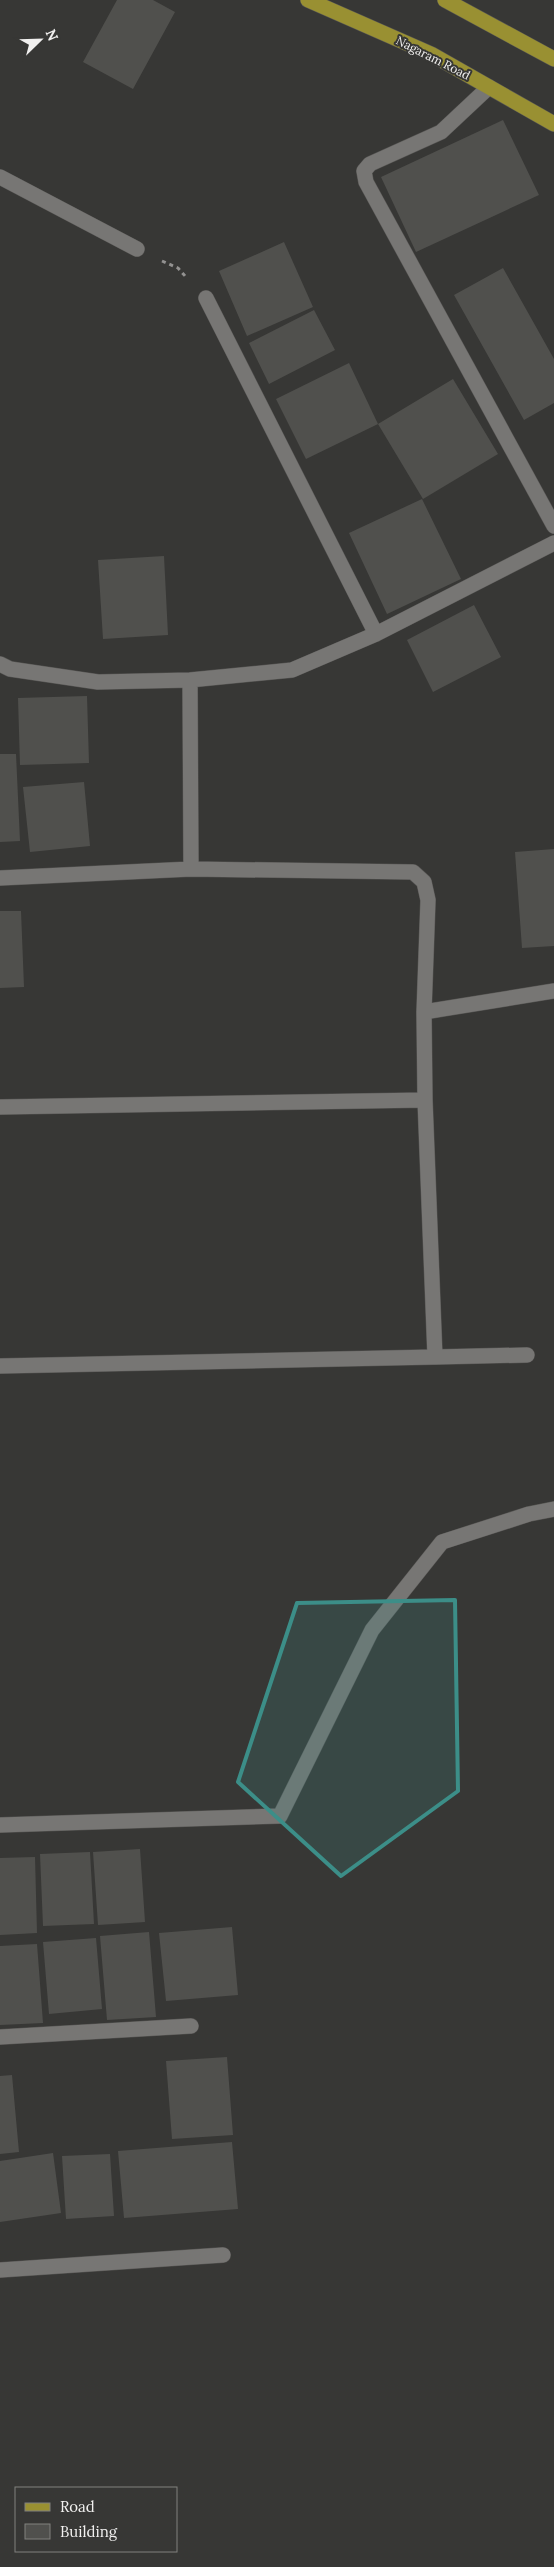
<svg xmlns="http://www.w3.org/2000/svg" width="554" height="2567" viewBox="0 0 554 2567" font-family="Lora,serif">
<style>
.building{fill:#50504d}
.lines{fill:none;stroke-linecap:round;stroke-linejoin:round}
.minor-casing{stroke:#565553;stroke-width:16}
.primary-casing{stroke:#565553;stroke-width:16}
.path{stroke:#939291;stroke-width:3;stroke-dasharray:4 4;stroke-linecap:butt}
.minor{stroke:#777674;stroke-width:15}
.primary{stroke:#999032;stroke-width:15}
.marked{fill:#3c8e88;fill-opacity:0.2;stroke:#3c8e88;stroke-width:4;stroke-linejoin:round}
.labels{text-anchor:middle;stroke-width:4;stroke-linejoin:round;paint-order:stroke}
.street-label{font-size:12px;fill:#f1f0ef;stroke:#373735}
</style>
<rect width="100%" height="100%" fill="#373735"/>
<!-- building -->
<path class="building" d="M117,0H153L175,12L133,89L83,62Z
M503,120L539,195L416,252L381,177Z
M284,242L313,307L247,336L219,271Z
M503,268L554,359V403L524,420L454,295Z
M314,310L335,350L269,384L249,343Z
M349,363L378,424L306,459L276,399Z
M453,379L498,454L423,499L378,424Z
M422,499L461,579L387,614L349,533Z
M164,556L168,635L103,639L98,560Z
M474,605L501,657L433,692L407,640Z
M87,696L89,763L20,765L18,698Z
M0,754H16L20,841L0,842Z
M84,782L90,846L30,852L23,787Z
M554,849V946L522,948L515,852Z
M0,911H21L24,987L0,988Z
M140,1849L145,1922L98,1925L93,1852Z
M90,1852L94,1924L43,1926L40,1854Z
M35,1857L37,1933L0,1935V1858Z
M232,1927L238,1995L166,2001L159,1933Z
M149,1932L156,2017L107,2020L100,1936Z
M96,1938L102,2009L49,2014L43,1942Z
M37,1944L43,2023L0,2025V1946Z
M227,2057L233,2135L172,2139L166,2061Z
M12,2075L19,2152L0,2154V2076Z
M232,2142L238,2209L124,2218L118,2151Z
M53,2153L61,2213L0,2222V2161Z
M110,2154L114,2216L66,2219L62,2156Z"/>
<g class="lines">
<defs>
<path id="minor" d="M489,87L441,132L370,164L364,171L366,182L554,526
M0,177L137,249
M206,298L376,634
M0,664L10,669L98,682L190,680L292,670L376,634L554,543
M191,869L413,872L424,882L428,900L424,1012
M0,878L191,869L190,680
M0,1107L425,1100L424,1012L554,991
M435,1357L527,1355
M0,1366L435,1357L425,1100
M0,1825L280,1816L372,1630L442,1542L529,1514L554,1509
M0,2037L191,2026
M0,2270L223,2255"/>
<path id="primary" d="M308,0L431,54L554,124
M445,0L554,59"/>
</defs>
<!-- minor casing -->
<use href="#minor" class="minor-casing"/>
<!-- primary casing -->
<use href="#primary" class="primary-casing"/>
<!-- path -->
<path class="path" d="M162,261L178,268L186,277"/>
<!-- minor -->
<use href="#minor" class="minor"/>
<!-- primary -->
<use href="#primary" class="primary"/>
</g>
<!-- marked area -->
<path class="marked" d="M455,1600L458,1791L341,1876L238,1782L297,1603Z"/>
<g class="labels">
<!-- street labels -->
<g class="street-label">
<text transform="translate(433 58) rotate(27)" y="4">Nagaram Road</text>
</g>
</g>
<!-- legend -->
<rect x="15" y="2487" width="162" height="65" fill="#373735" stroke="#81817f"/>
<rect x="25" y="2503" width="25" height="8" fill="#999032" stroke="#81817f"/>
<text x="60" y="2512" font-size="15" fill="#f1f0ef">Road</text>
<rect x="25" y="2524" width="25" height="15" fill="#50504d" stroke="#81817f"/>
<text x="60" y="2537" font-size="15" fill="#f1f0ef">Building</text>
<!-- north arrow -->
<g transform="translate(40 40) rotate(67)" stroke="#373735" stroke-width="4" paint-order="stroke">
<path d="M0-4L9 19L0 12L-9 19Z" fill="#f1f0ef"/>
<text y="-8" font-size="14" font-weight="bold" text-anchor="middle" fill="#f1f0ef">N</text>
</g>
</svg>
